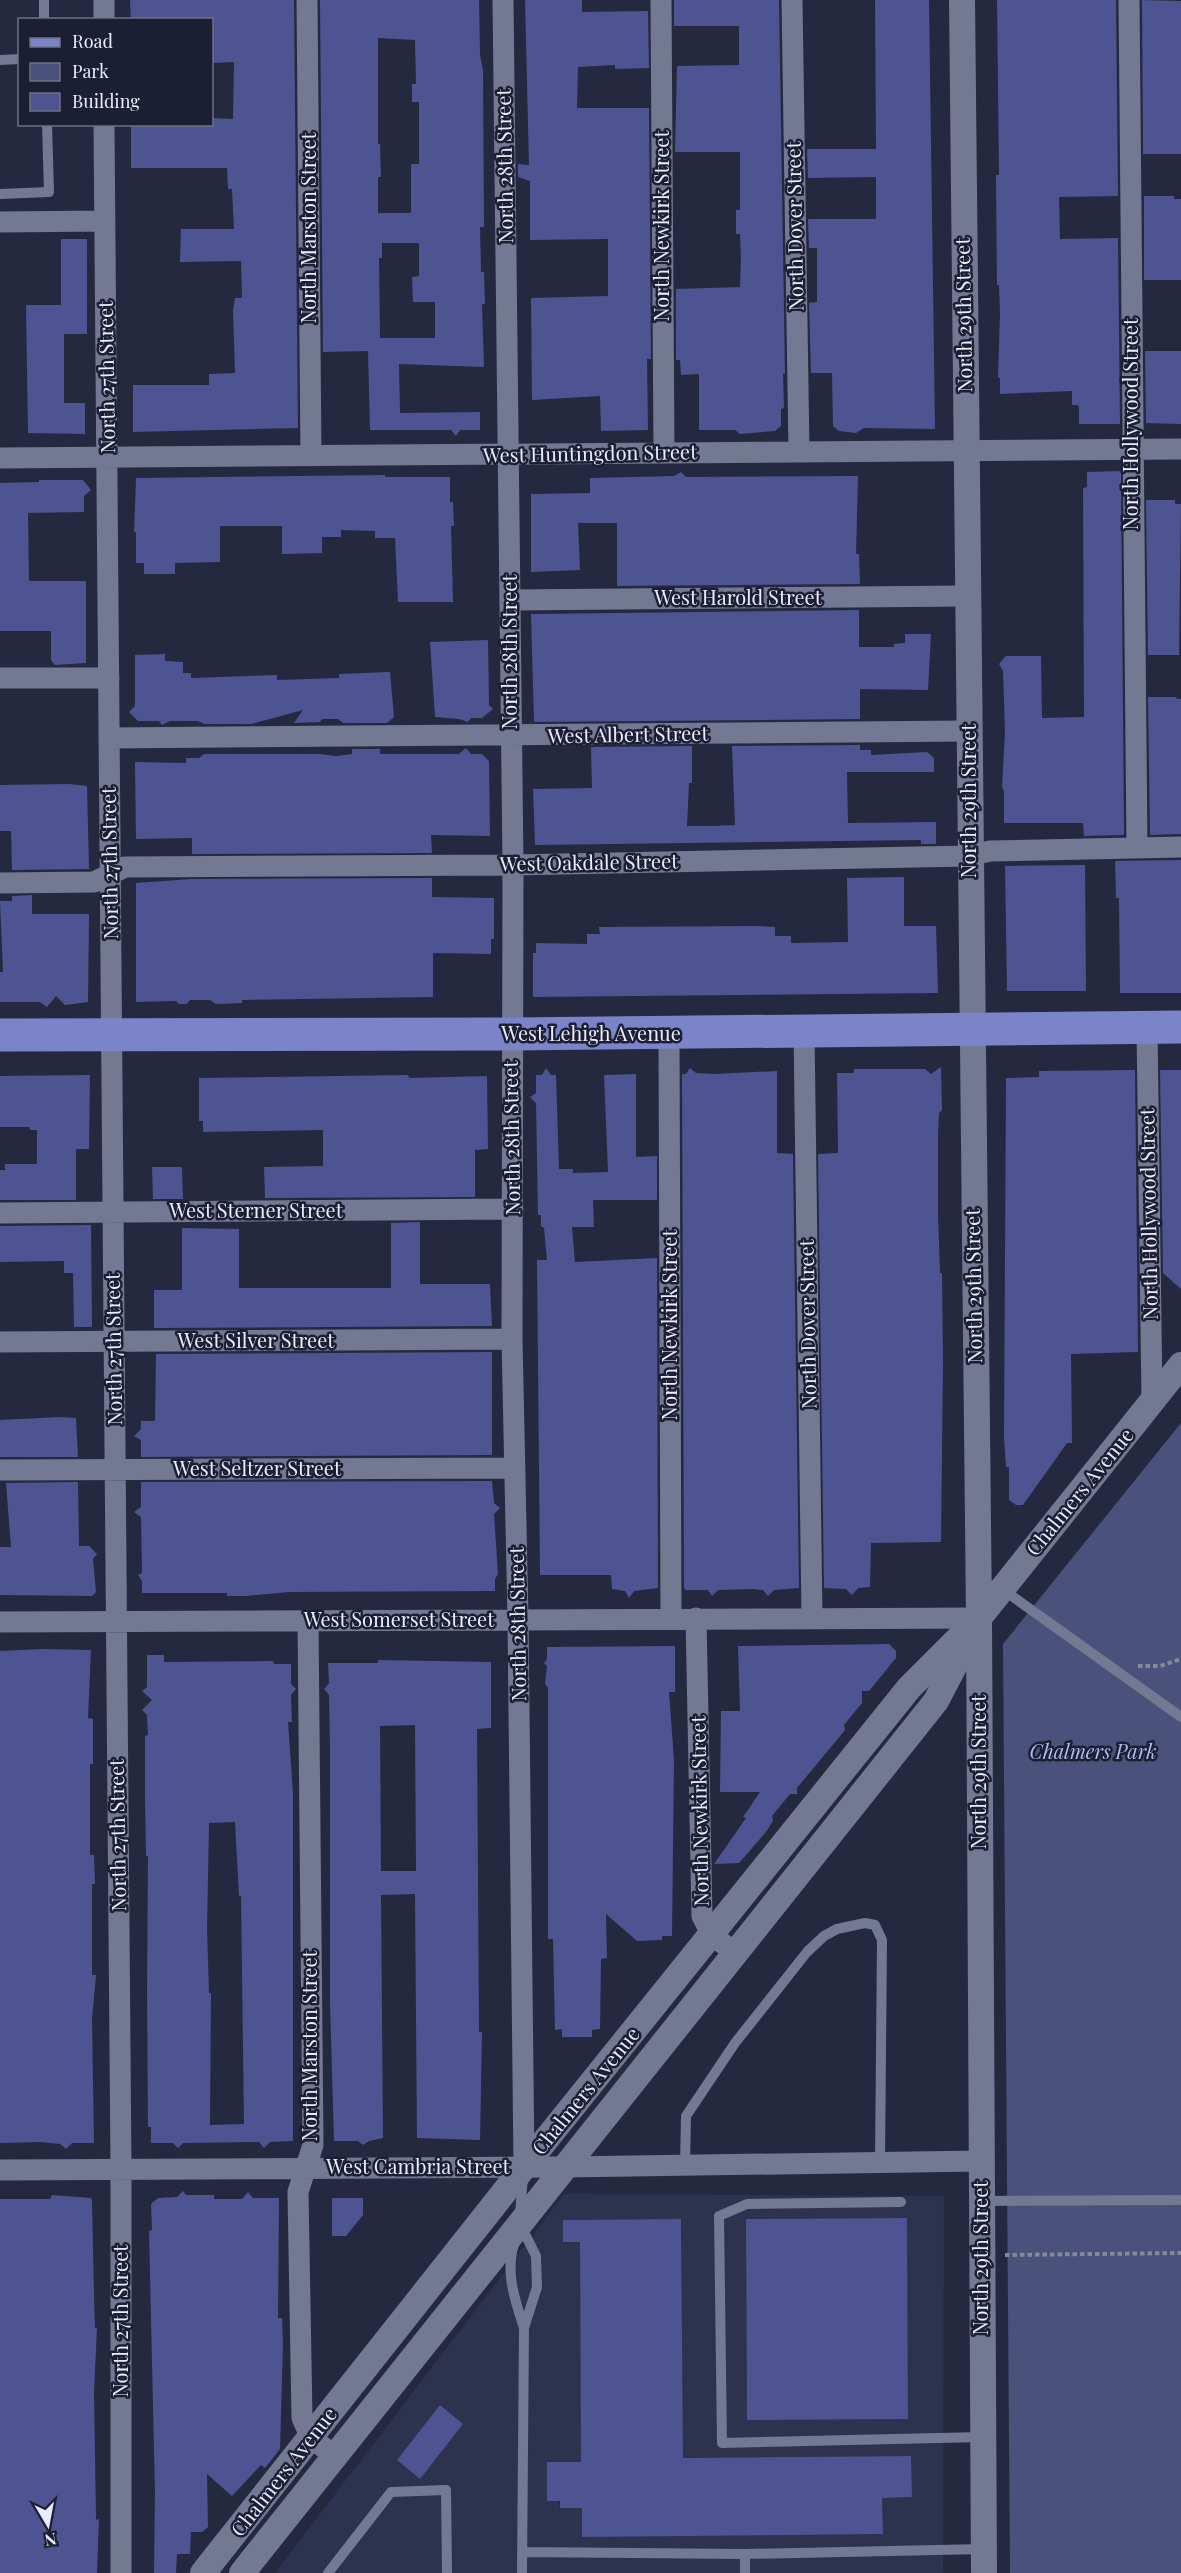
<svg xmlns="http://www.w3.org/2000/svg" width="1181" height="2573" viewBox="0 0 1181 2573" font-family="'Playfair Display',serif">
<style>
.built{fill:#2d324e;fill-rule:evenodd}
.green{fill:#4a517a}
.building{fill:#4d5491;fill-rule:evenodd}
.lines{fill:none;stroke-linecap:round;stroke-linejoin:round}
.path{stroke:#85899b;stroke-width:4;stroke-dasharray:4.5 3;stroke-linecap:butt}
.service{stroke:#747993;stroke-width:10}
.minor{stroke:#747993;stroke-width:21}
.tertiary{stroke:#747993;stroke-width:26}
.primary{stroke:#7b84c8;stroke-width:33}
.labels{text-anchor:middle;stroke-width:5;stroke-linejoin:round;paint-order:stroke}
.street-label{font-size:20px;fill:#e9ecfb;stroke:#1c1f34}
.park-label{font-size:20px;font-style:italic;fill:#b0baef;stroke:#1c1f34}
</style>
<rect width="100%" height="100%" fill="#25293f"/>
<!-- built -->
<path class="built" d="M564,2194L944,2196L943,2573H275ZM907,2218L908,2419L747,2420L746,2219ZM681,2219L683,2458L911,2456V2497L582,2500L568,2508H560L547,2462H581L580,2242H563V2220ZM440,2405L463,2424L420,2478L397,2460ZM882,2499V2534L582,2536V2502Z"/>
<!-- green -->
<path class="green" d="M1181,1423V2573H1010L1003,1644Z"/>
<!-- building -->
<path class="building" d="M130,0H294L298,428L133,432V385H209V374L235,373L233,310L235,298H242L241,261L180,262L181,229H234L232,189H228L227,168H131V124H212V118L233,119L234,62L212,63V20H131Z
M320,0H479L480,55L483,71L484,227H480L481,272H484L485,304H482L484,367L399,364L400,413L480,412V430H460L456,436L451,430H370L368,351L323,352ZM378,38L415,40L416,84H412V102H419V164H411V213H378V177H381L380,144H378ZM382,243H419V276L412,277L413,302H435V338H380L379,258H382Z
M525,0H582V12L648,11L649,68L615,69V65L578,67L577,108H649L651,359H647L648,430L601,431L600,396L532,400L531,298L608,296V239L530,240V181L518,177V164L529,165Z
M674,0H779L785,374H783L784,408L781,409V426L775,431L740,434L735,430H699V374L681,375L680,360H676V289L740,287L741,258L740,234H736V210H740V152H675L677,66L739,65V26H674Z
M875,0H929L935,429L864,428L856,433L839,431L833,426L832,373H811L809,303L817,302V248H809L808,219H876V177L808,178L807,149H876Z
M997,0H1116L1118,196L1059,197L1060,239L1118,238L1120,424H1079V408L1078,405H1072V391L1000,394V378H998L1000,314L999,285H997L996,175H999Z
M1142,0L1181,1V154H1143Z
M1144,196H1174V199H1181V280H1144Z
M61,239H87V334H64V403H85V434L28,433L26,305H61Z
M1145,351H1181V424L1146,423Z
M1121,471L1124,835L1084,836L1083,823H1004V791L1002,787L1005,732L1003,671L999,664L1006,656H1041L1042,718L1084,717L1083,488L1087,487V472Z
M681,472L686,477L858,476L856,554H859L860,584L617,586V523H578L580,570L531,572V494L590,493V478L674,476Z
M385,475V477H450V502H453L454,526H451L453,602H398L395,538H375V531L341,530V537H322V553L282,554V526H220V562L175,563V574H144V563H136V532H134L136,478Z
M39,480H83L91,490L84,496V512L28,513L29,581H86V663L55,665L51,660V631H0V483L39,482Z
M1146,500H1175V504H1181L1179,655H1148Z
M859,610V647H894V644L905,643V634H931L928,690L860,689V719L534,722L531,614Z
M488,640L489,705L493,709L482,718H471L468,722L459,719L435,717L430,642Z
M165,654V661L183,662V673H191V678L277,675V680L339,678V674L390,672L394,717L387,723H343L338,719H322L320,722L294,723L303,710L251,724H204L198,721H170L162,725L159,721H138L129,712L135,706V655Z
M1148,697H1176L1177,699H1181V834L1150,835Z
M860,745V750H871V755L927,752L934,758V772H847L848,823L936,822V844H921V840L535,845L533,789L592,788L591,747L692,746V783H689L687,826H712L735,825L732,746Z
M466,748L471,754H482L489,761L490,836L431,835L432,853L192,854V838L136,839L135,762L186,763V758H199L204,754H320L336,756L352,754V749H380V754H459Z
M69,784L87,786L89,869L12,870L11,831H0V785Z
M1181,860V993H1120L1119,898H1116L1115,861Z
M1085,865L1086,991H1007L1005,866Z
M904,877V926H936L938,993L533,997V953H536V943L587,944V934H600L599,927L759,926L775,927V936H791V943L848,942L847,878Z
M432,878V897L494,898V939H491V954L433,953V997L242,1000V1003L216,1004L210,1000H190L187,1004H179L176,1001L136,1002V883L192,879Z
M32,895V914H89L88,1002L65,1005L56,996L47,1007L40,1002H0V972H3L0,901H12V896Z
M941,1067L942,1110L939,1113L938,1135V1213L940,1273H942L943,1361L941,1542L871,1543L870,1587L858,1588L852,1595L846,1589L824,1588L818,1154L838,1153L837,1073H854V1069H925L931,1074Z
M546,1068L551,1075H556L559,1169H573V1173L608,1172L604,1075L636,1074V1157L657,1156V1200H593L594,1227H572L575,1262L657,1258L658,1588L634,1591L629,1598L625,1591L612,1589L611,1575H540L537,1260H547L544,1228L541,1226V1215H538L536,1103L530,1097L536,1093V1075H542Z
M690,1068L696,1073L714,1074L777,1071V1153L793,1154L799,1588L774,1590L768,1596L763,1590L753,1589L718,1590L712,1596L708,1590H686L684,1588L682,1074H686Z
M1135,1070L1138,1352L1071,1354L1072,1443H1067L1023,1505H1016L1009,1500V1467H1006L1004,1437L1006,1078L1039,1077V1071Z
M1160,1070H1181V1289L1163,1273Z
M90,1075L89,1149H76V1200H0V1170H5V1164H37V1130H30V1127H0V1076Z
M408,1075L409,1078L487,1076L488,1149L475,1150V1197L265,1198L264,1167L323,1166V1130L203,1132V1121H199V1078Z
M152,1167H182L183,1199H153Z
M420,1222V1284H490L492,1326L154,1328V1290H182V1228L239,1229V1288H391V1223Z
M91,1225L92,1327H74L73,1273H64V1261L0,1262V1226Z
M492,1352V1455L141,1457V1440L134,1436L141,1429V1421H155L156,1354Z
M60,1417L76,1418L78,1457H0V1420Z
M492,1481L494,1503L500,1508L494,1514L498,1574L495,1579V1591L289,1592L246,1596H227V1593H142V1581L138,1575L142,1573L141,1517L134,1512L141,1507V1482Z
M78,1482L79,1546H89L97,1554L93,1559L96,1592L92,1596L0,1595V1547H11L6,1483Z
M889,1644L896,1651V1658L869,1691H862V1703L844,1725L845,1730L797,1788V1794H790L772,1816L773,1821L766,1832L739,1863L714,1864L746,1818L743,1817L760,1792H720L721,1711H740L738,1646Z
M675,1646V1692H669L674,1760L672,1936H662V1940L637,1941L606,1914L607,1958L601,1959L600,2029L592,2030V2037H562V2029L555,2030L553,1939H548V1688L545,1684L547,1666L544,1663L547,1659V1647Z
M43,1649L91,1650L88,1718L93,1719V1764H90V1855H94L95,1884H92V1975H96L92,2019L94,2143H72L66,2149L60,2144L41,2142L0,2143V1651Z
M147,1655H164V1662L273,1661L274,1664H291V1684L296,1689L291,1695L292,1722H288L293,1793V2141L270,2142L264,2148L259,2142L183,2143L178,2148L173,2143H151V2127H148L147,1991L148,1856H146L145,1796V1736L148,1735L147,1715L142,1710L152,1700L142,1691L147,1687ZM235,1822L239,1896H241L244,2124L210,2125L211,1993H209L207,1928L209,1823Z
M378,1660L491,1662V1728L477,1729L479,2032H482L480,2140L417,2138L415,1894L381,1895L383,2138L369,2141L363,2145L358,2141H334L330,2003V1749L329,1695L324,1689L329,1683L328,1663H378ZM415,1725L416,1871H381L380,1726Z
M183,2191L186,2195H214V2199H242L248,2192L253,2198H279L278,2318H282L283,2344L280,2449L265,2468L261,2465L232,2496L207,2474L208,2527L202,2532H191L190,2554H177L176,2573H154L155,2493L149,2231L152,2230L151,2204L158,2198L177,2197Z
M52,2195L91,2198L92,2201L94,2296L95,2328H97L94,2392L96,2520L99,2519L97,2573H0V2199H50Z
M332,2198H363V2215L346,2236H332Z
M907,2218L908,2419L747,2420L746,2219Z
M681,2219L683,2458L911,2456L912,2497L882,2498L883,2534L582,2537V2508H560V2501H547V2462H581L580,2242H563V2220Z
M440,2405L463,2424L420,2479L397,2460Z"/>
<g class="lines">
<!-- path -->
<path class="path" d="M1138,1666H1160L1181,1659
M1005,2255L1181,2253"/>
<!-- service -->
<path class="service" d="M44,0V20
M0,60L20,59
M0,194L49,192L47,124
M1002,1589L1181,1717
M685,2165L686,2116L735,2043L807,1952L824,1936L837,1929L865,1923L875,1925L882,1940L880,2162
M981,2201L1181,2200
M901,2202L747,2204L719,2216L722,2443L983,2437
M520,2214L523,2176
M520,2224L536,2256L537,2287L524,2328L522,2573
M514,2244C505,2273 515,2300 524,2328
M522,2552L745,2554V2573
M745,2554L983,2549
M328,2573L391,2492L446,2490L447,2573"/>
<!-- minor -->
<path class="minor" d="M104,0V20
M307,0L311,456
M503,0L513,865L512,1339L518,1619L524,2167
M661,0L664,453
M792,0L799,452
M1129,0L1137,848
M104,124L121,2169V2573
M0,222L104,221
M0,458L1181,449
M510,600L967,596
M0,678H109
M109,738L968,731
M0,883L94,882L125,867L513,865L969,856L990,851L1181,847
M1147,1027L1152,1401
M804,1031L812,1617
M669,1033L671,1618
M0,1213L513,1209
M0,1342L512,1339
M0,1470L515,1468
M696,1618L702,1916L712,1935L735,1953
M308,1620L313,2145L298,2192L302,2418L311,2438L335,2456
M0,1622L979,1618
M0,2170L565,2167L980,2161"/>
<!-- tertiary -->
<path class="tertiary" d="M962,0L979,1618L984,2573
M203,2573L524,2167L909,1688L979,1618L1181,1365
M242,2573L936,1701L968,1640"/>
<!-- primary -->
<path class="primary" d="M0,1035L511,1034L1181,1027"/>
</g>
<g class="labels">
<!-- street labels -->
<g class="street-label">
<text transform="translate(505 166) rotate(-91)" y="7">North 28th Street</text>
<text transform="translate(662 226) rotate(-90)" y="7">North Newkirk Street</text>
<text transform="translate(795 226) rotate(-91)" y="7">North Dover Street</text>
<text transform="translate(309 228) rotate(-90)" y="7">North Marston Street</text>
<text transform="translate(964 315) rotate(-91)" y="7">North 29th Street</text>
<text transform="translate(107 377) rotate(-91)" y="7">North 27th Street</text>
<text transform="translate(1131 424) rotate(-90)" y="7">North Hollywood Street</text>
<text transform="translate(590 454) rotate(-1)" y="7">West Huntingdon Street</text>
<text x="738" y="605">West Harold Street</text>
<text transform="translate(510 652) rotate(-90)" y="7">North 28th Street</text>
<text transform="translate(628 735) rotate(-1)" y="7">West Albert Street</text>
<text transform="translate(969 801) rotate(-90)" y="7">North 29th Street</text>
<text transform="translate(110 863) rotate(-91)" y="7">North 27th Street</text>
<text transform="translate(589 863) rotate(-1)" y="7">West Oakdale Street</text>
<text x="591" y="1041">West Lehigh Avenue</text>
<text transform="translate(512 1138) rotate(-91)" y="7">North 28th Street</text>
<text x="256" y="1218">West Sterner Street</text>
<text transform="translate(1149 1214) rotate(-91)" y="7">North Hollywood Street</text>
<text transform="translate(974 1286) rotate(-91)" y="7">North 29th Street</text>
<text transform="translate(808 1324) rotate(-91)" y="7">North Dover Street</text>
<text transform="translate(670 1325) rotate(-90)" y="7">North Newkirk Street</text>
<text x="256" y="1348">West Silver Street</text>
<text transform="translate(114 1349) rotate(-91)" y="7">North 27th Street</text>
<text x="257" y="1476">West Seltzer Street</text>
<text transform="translate(1080 1492) rotate(-51)" y="7">Chalmers Avenue</text>
<text x="399" y="1627">West Somerset Street</text>
<text transform="translate(518 1624) rotate(-91)" y="7">North 28th Street</text>
<text transform="translate(979 1772) rotate(-90)" y="7">North 29th Street</text>
<text transform="translate(700 1811) rotate(-91)" y="7">North Newkirk Street</text>
<text transform="translate(118 1835) rotate(-91)" y="7">North 27th Street</text>
<text transform="translate(310 2046) rotate(-90)" y="7">North Marston Street</text>
<text transform="translate(586 2091) rotate(-51)" y="7">Chalmers Avenue</text>
<text x="418" y="2174">West Cambria Street</text>
<text transform="translate(981 2258) rotate(-90)" y="7">North 29th Street</text>
<text transform="translate(121 2321) rotate(-90)" y="7">North 27th Street</text>
<text transform="translate(284 2472) rotate(-52)" y="7">Chalmers Avenue</text>
</g>
<!-- park labels -->
<g class="park-label">
<text x="1093" y="1759">Chalmers Park</text>
</g>
</g>
<!-- legend -->
<rect x="18" y="18" width="195" height="108" fill="#1c1f34" stroke="#6e7184" stroke-width="1.5"/>
<rect x="30" y="38" width="30" height="9" fill="#7b84c8" stroke="#6e7184" stroke-width="1.5"/>
<text x="72" y="48" font-size="18" fill="#e9ecfb">Road</text>
<rect x="30" y="63" width="30" height="18" fill="#4a517a" stroke="#6e7184" stroke-width="1.5"/>
<text x="72" y="78" font-size="18" fill="#e9ecfb">Park</text>
<rect x="30" y="93" width="30" height="18" fill="#4d5491" stroke="#6e7184" stroke-width="1.5"/>
<text x="72" y="108" font-size="18" fill="#e9ecfb">Building</text>
<!-- north arrow -->
<g transform="translate(48 2525) rotate(170)" stroke="#1c1f34" stroke-width="4.5" paint-order="stroke">
<path d="M0-4.5L10 22L0 15L-10 22Z" fill="#e9ecfb"/>
<text y="-9" font-size="16" font-weight="bold" text-anchor="middle" fill="#e9ecfb">N</text>
</g>
</svg>
